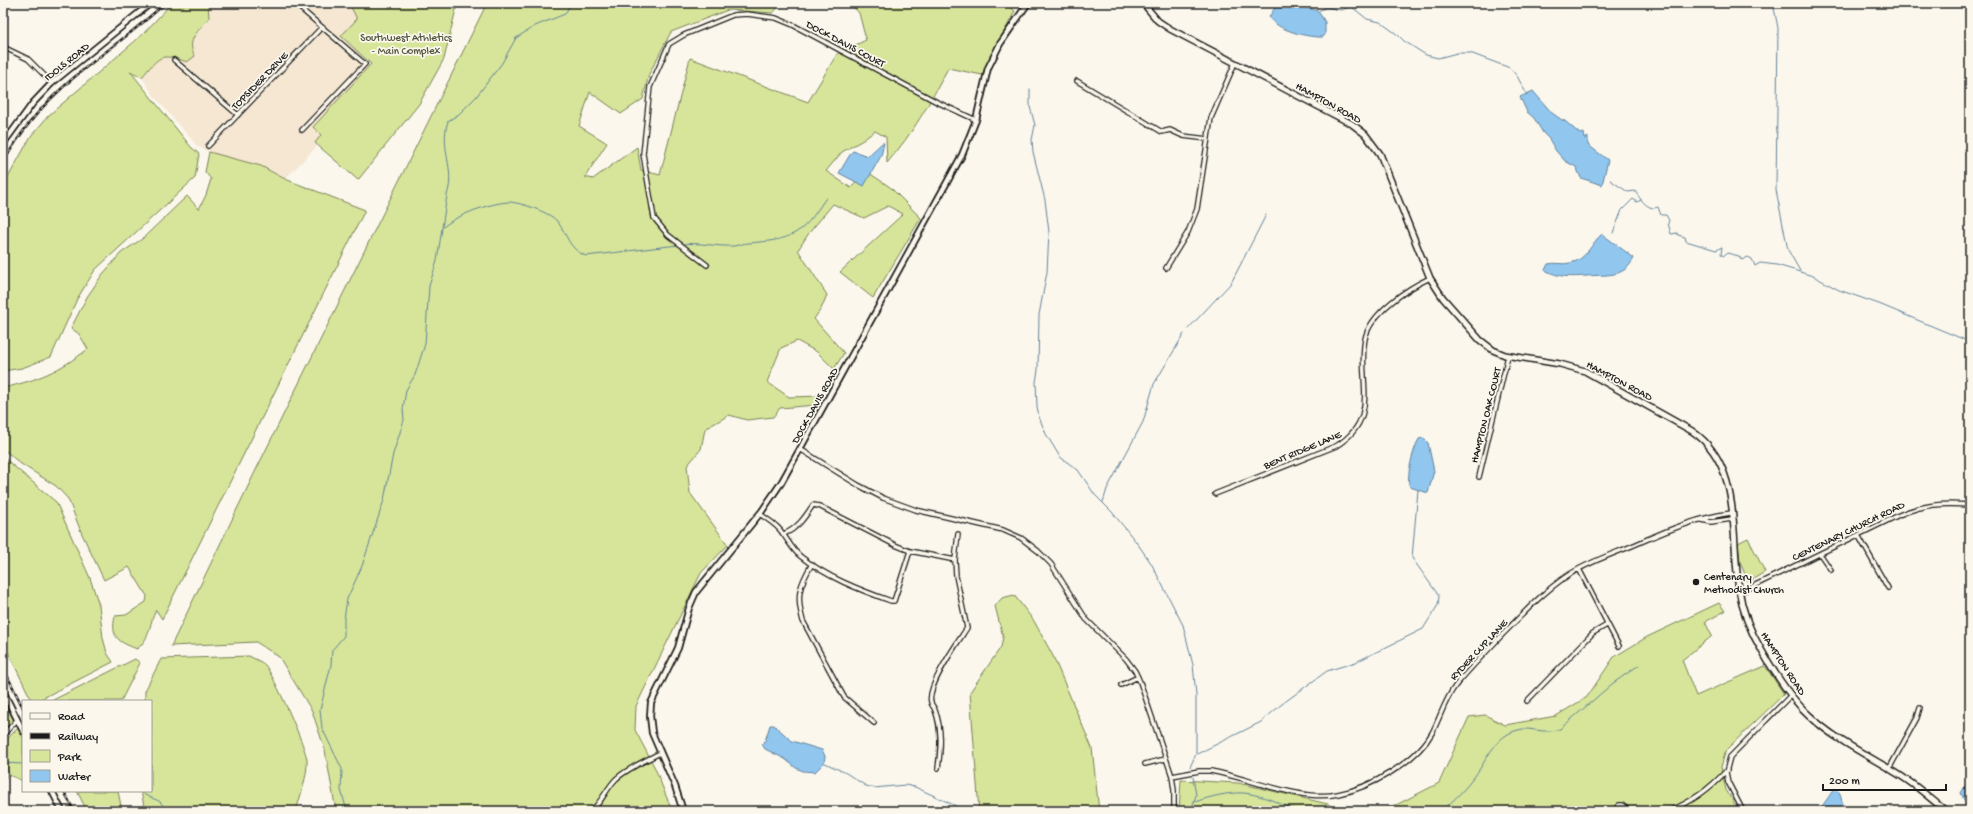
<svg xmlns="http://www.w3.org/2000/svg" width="1973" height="814" viewBox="0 0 1973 814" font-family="'Gochi Hand',sans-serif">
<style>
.built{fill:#f5e7d2}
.green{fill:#d6e599;stroke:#79805a}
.water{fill:#91c6ef;stroke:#62829b}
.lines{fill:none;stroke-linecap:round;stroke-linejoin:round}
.stream{stroke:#62829b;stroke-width:1}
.minor-casing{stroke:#1c1c1c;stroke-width:6}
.tertiary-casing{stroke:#1c1c1c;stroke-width:8}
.secondary-casing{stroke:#1c1c1c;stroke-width:8}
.minor{stroke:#fbf7ec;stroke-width:3.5}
.tertiary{stroke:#fbf7ec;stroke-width:4.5}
.secondary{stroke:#fbf7ec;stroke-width:5}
.rail-casing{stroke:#1c1c1c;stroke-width:2.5}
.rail{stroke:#fbf7ec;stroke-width:1;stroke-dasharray:3;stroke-linecap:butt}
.poi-dot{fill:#1c1c1c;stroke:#fbf7ec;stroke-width:1.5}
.labels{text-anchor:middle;stroke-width:3.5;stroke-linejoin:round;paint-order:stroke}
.park-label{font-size:11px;fill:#545842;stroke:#fbf7ec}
.street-label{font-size:11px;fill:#1c1c1c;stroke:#fbf7ec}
.poi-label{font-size:11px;fill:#1c1c1c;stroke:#fbf7ec;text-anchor:start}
</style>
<rect width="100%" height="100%" fill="#fbf7ec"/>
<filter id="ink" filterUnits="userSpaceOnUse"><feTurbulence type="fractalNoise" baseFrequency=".025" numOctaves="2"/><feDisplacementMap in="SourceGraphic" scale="8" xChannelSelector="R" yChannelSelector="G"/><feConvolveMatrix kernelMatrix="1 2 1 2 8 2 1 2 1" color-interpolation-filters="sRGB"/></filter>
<g filter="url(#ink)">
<!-- built -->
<path class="built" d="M208,3H349L357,19L341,36L371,64L313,127L321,135L315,143L318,145L285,179L261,166L209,152L198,147L154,96L142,77L157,59L170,56L187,62L195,56L190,49V43L209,18Z"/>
<!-- green -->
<path class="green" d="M172,3H208L209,18C199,31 185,40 195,56L187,62C160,52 159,57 142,77L130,71L191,147L199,154L195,178L95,270L77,299L51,357L22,368L3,371V188L5,183L31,136L49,115L142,35Z
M349,3H456V9L444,59L419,104L358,180L315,143L321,135L313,127L371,64L341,36L357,19Z
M487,3H782L773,13L728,10L671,32L649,74L643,99L621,114L590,92L579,126L607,143L585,177L593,179L637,147L641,170L660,175L690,58L808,102L837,54L866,40L859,13L850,3H1005L1015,11L982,75L948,68C930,103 913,133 887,163L886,137L875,131L863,140L842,152L826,171L851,188L866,171L890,187L921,218L873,298L840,272L903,214L888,206L864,218L833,204L809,233L798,250L827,295L821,309L814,319L844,353L834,369L817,352L797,341L781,348L767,382L789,397L822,396L817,405L780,408L773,417L747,420L729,415L705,429L701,449L687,466L690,493L728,545L701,573L636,706L635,730L655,768L672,811H336L325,750L312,711L279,657L256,642L171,646L254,474Z
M209,152L261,166L285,179L365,210L162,619L156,610C148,626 152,636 137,649C119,642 110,638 115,616L126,615L146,602L147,596L129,567L104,580L82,534L68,499L56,486L21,464L3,449V388C38,380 59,371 88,349L79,334L71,328L87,297L102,275L121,253L142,239L187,196L199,209L206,195L211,179L205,172Z
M3,457L56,502L90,578L99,605L103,638L107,653L113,662L37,701H32L3,642Z
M1748,538L1765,572L1748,582L1740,562L1738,543Z
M1014,595L1034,621L1053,656L1092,748L1099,811H979L970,692L1001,647L1003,637L995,606L1002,598Z
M1719,603L1725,611L1705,622L1712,636L1682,660L1696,696L1765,666L1784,694L1726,750L1721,767L1726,790L1739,811H1379L1398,804L1439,783L1469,717L1485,715L1505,725L1556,716L1587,697L1614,657L1647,637Z
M249,656C254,659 261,661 265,665C273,674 306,747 307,760C308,774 300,797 296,811H145L141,791H151V701H145V691L161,659Z
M135,659L140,663L121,701H51Z
M3,701L14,720L3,731Z
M18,728L23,738V781L9,775L5,759L7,739Z
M1181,780L1238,783L1328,804L1339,811H1179Z
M77,791H118L122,811H87Z"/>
<!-- water -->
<path class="water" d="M1278,3C1285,3 1310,8 1318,11L1325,22V35L1323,37C1309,38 1276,30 1269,17Z
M1533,91L1552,113L1562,120L1565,121L1580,134L1584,133L1585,139L1588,137V145L1608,160L1602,185L1581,178L1576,167L1565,161L1556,151L1549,139L1543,133L1534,118L1527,112L1520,97Z
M882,143H884L881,156L864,186L839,173L851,153L853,151L868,156Z
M1602,234L1634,258C1624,279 1605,274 1587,276C1571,277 1559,278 1545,270L1548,264C1555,262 1563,265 1570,263C1587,260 1591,243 1602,234Z
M1423,438L1428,443L1434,471L1428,493L1410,487C1405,478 1414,447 1419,439Z
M770,725H774L792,741L822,750L825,756L824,763L815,772L803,771L796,768L785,759L765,749L762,744L765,741Z
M1970,778V806L1965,802L1961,793Z
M1834,789L1839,792C1842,799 1842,804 1846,811H1821L1823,805Z"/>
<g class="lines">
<!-- stream -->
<path class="stream" d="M1347,3L1367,19L1380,22L1398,35L1404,41L1426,55L1438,58L1457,53H1470L1510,68L1517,76L1527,95
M1773,3L1778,28L1776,190L1788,250L1800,271
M1317,12L1326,7L1341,10L1350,7
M1030,89V107L1035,125L1032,140L1033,152L1045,200L1049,232L1047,272L1039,315L1038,370L1036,382L1037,406L1039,417L1046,434L1060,457L1078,470L1095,495L1112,512L1137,543L1151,563L1183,625L1193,665L1196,695V754L1190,767
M1610,180L1628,192L1635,191C1641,200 1648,211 1658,207L1661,215H1666L1669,220L1668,223L1671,234L1677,233L1678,235L1685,237L1686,241L1716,250L1722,247L1721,254L1723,256L1727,253L1739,256L1742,260L1748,257L1752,259L1755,266L1760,263L1777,265L1813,276L1839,290L1879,304L1970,342
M443,227C457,215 490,203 508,202C520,202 548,212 556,220C568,234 567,248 586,256L678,245
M1613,233L1622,210L1633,199L1637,202L1641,200
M682,244C699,242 717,247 734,246C739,245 744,243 749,243C769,241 785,241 801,229C812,220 818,209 826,198
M1188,329L1231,283L1266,215
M1103,502L1107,489L1143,422L1154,384L1184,334
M1197,754L1261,722L1282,704L1327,671L1356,662L1423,629L1438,605L1439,596L1412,558L1418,490
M4,763L23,764
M825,763L846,773L866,786L874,788L905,785L915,787L954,805L963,811
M142,791L145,795L159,801L169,811
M1195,802C1209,797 1228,792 1244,793C1263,795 1281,804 1298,811
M347,811L341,790L342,769L322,728L320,710L331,665L332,650L344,636V619L347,599L362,566L384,500L393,454L404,420L403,409L406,390L415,375L425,344L429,286L437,261L447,195C456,169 439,149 448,121L459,114L476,97L502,63L516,38L535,26L565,14L571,3
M1191,811L1196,795L1193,777
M1441,811C1454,801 1465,789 1475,776C1488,758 1495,736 1518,730C1531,726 1542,735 1560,729L1612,684L1639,665"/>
<defs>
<path id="minor" d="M294,3L365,64L302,130
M3,47L28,59L52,83
M174,60L238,115
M1077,81L1162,132L1170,130L1183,136L1208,139
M208,146L322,27
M707,265L668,235L654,218L643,154L650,87L669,44L684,35L733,15L747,14L776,18L793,25L937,102L976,120
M1166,268L1188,232L1197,209L1211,118L1235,63
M800,449L858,485L883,498L916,510L1003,530L1021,538L1038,551L1051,564L1086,619L1126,659L1135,671L1140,682L1172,776L1174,790V811
M1479,477L1508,356
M1215,494L1336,446C1382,418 1357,380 1365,339C1370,313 1408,288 1430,278
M760,514C768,520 778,525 783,534C789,542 792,549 800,556C826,577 860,590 891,601H894L910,551
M1702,520L1711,522L1732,519
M784,534C798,528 805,517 813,505L819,506L895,545L910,551L955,560
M1858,535L1888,588
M1820,554L1831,570
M812,564C799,586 796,596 803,621L844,697L874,723
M1579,569L1619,646
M1739,593L1899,515C1925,504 1942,503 1970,505
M1121,685L1138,677
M1527,701L1593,633L1607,625
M3,735L17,720
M1145,764L1165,759
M938,768C941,748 942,729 935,710C934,707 931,705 931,702C926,687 958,642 967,628L956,576L955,560L958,534
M1889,769L1917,718L1920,708
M3,774V776
M1172,776L1199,771H1211C1249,778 1301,802 1338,794C1370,788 1416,762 1432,733C1440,718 1445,699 1456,685C1471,667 1487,651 1503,634C1523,614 1543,592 1567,576C1589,561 1617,553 1641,542C1670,529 1700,517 1731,513
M591,811C602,802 606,789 616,779C628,768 645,761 660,753
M1613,811L1619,805H1622L1629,811
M1669,811C1692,802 1710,789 1727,770
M1743,811L1728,782L1726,772L1730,757L1791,695"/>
<path id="tertiary" d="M3,144L33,103L52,83L151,3
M3,691L23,731
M52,791L62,811
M683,811L675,786L652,733L650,716L651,703L678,648L689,608L696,592L762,511L781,483L800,449L962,155L976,120L988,68L1000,44L1028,3"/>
<path id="secondary" d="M1143,3L1158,21L1170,29L1352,124L1365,134L1380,154L1430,278L1443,298L1480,340L1493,350L1505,355L1560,364L1585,371L1692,431C1743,465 1730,535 1739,589C1742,611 1750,631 1762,651C1775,674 1790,698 1810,716C1836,741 1870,756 1901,776C1917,786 1931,799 1946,811"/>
</defs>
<!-- minor casing -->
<use href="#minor" class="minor-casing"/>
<!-- tertiary casing -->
<use href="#tertiary" class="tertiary-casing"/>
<!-- secondary casing -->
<use href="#secondary" class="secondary-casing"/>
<!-- minor -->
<use href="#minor" class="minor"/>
<!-- tertiary -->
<use href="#tertiary" class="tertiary"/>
<!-- secondary -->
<use href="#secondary" class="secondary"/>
<defs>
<path id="rail" d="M3,163C18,136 36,112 59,91C92,59 132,35 165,3
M3,667L23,708
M64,791L74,811"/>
</defs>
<!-- rail casing -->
<use href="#rail" class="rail-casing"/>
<!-- rail -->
<use href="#rail" class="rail"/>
</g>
</g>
<!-- markers -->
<circle class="poi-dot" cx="1696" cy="582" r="4"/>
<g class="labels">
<!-- park labels -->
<g class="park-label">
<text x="406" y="41">Southwest Athletics<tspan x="406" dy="13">- Main Complex</tspan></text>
</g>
<!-- street labels -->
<g class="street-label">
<text transform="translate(846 43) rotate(28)" y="4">DOCK DAVIS COURT</text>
<text transform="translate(66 61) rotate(-39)" y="4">IDOLS ROAD</text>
<text transform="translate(259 80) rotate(-46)" y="4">TOPSIDER DRIVE</text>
<text transform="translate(1329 102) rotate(29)" y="4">HAMPTON ROAD</text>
<text transform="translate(1620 380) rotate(28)" y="4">HAMPTON ROAD</text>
<text transform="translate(814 405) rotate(-61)" y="4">DOCK DAVIS ROAD</text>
<text transform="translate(1485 415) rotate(-76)" y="4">HAMPTON OAK COURT</text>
<text transform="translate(1302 449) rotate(-23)" y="4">BENT RIDGE LANE</text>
<text transform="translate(1848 530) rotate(-26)" y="4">CENTENARY CHURCH ROAD</text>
<text transform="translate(1478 649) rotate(-47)" y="4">RYDER CUP LANE</text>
<text transform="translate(1784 663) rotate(57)" y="4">HAMPTON ROAD</text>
</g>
<!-- poi labels -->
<g class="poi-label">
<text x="1704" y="580">Centenary<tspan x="1704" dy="13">Methodist Church</tspan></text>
</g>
</g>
<!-- margin -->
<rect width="1973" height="814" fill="none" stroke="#fbf7ec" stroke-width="16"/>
<rect x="8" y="8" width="1957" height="798" fill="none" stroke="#1c1c1c" stroke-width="1.5" filter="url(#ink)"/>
<!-- legend -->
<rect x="22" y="700" width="130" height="92" fill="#fbf7ec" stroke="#a29f99"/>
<rect x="30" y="713" width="20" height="6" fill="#fbf7ec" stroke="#a29f99"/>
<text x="58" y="720" font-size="12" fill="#1c1c1c">Road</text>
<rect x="30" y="733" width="20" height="6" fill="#1c1c1c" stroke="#a29f99"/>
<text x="58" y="740" font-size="12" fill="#1c1c1c">Railway</text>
<rect x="30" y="750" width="20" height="12" fill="#d6e599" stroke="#a29f99"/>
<text x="58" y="760" font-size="12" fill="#1c1c1c">Park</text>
<rect x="30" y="770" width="20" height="12" fill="#91c6ef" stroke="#a29f99"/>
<text x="58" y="780" font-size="12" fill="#1c1c1c">Water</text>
<!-- scale -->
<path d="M1823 784v6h123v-6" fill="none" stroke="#1c1c1c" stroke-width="2"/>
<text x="1829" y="784" font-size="12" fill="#1c1c1c" stroke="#fbf7ec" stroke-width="3" paint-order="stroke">200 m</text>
</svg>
